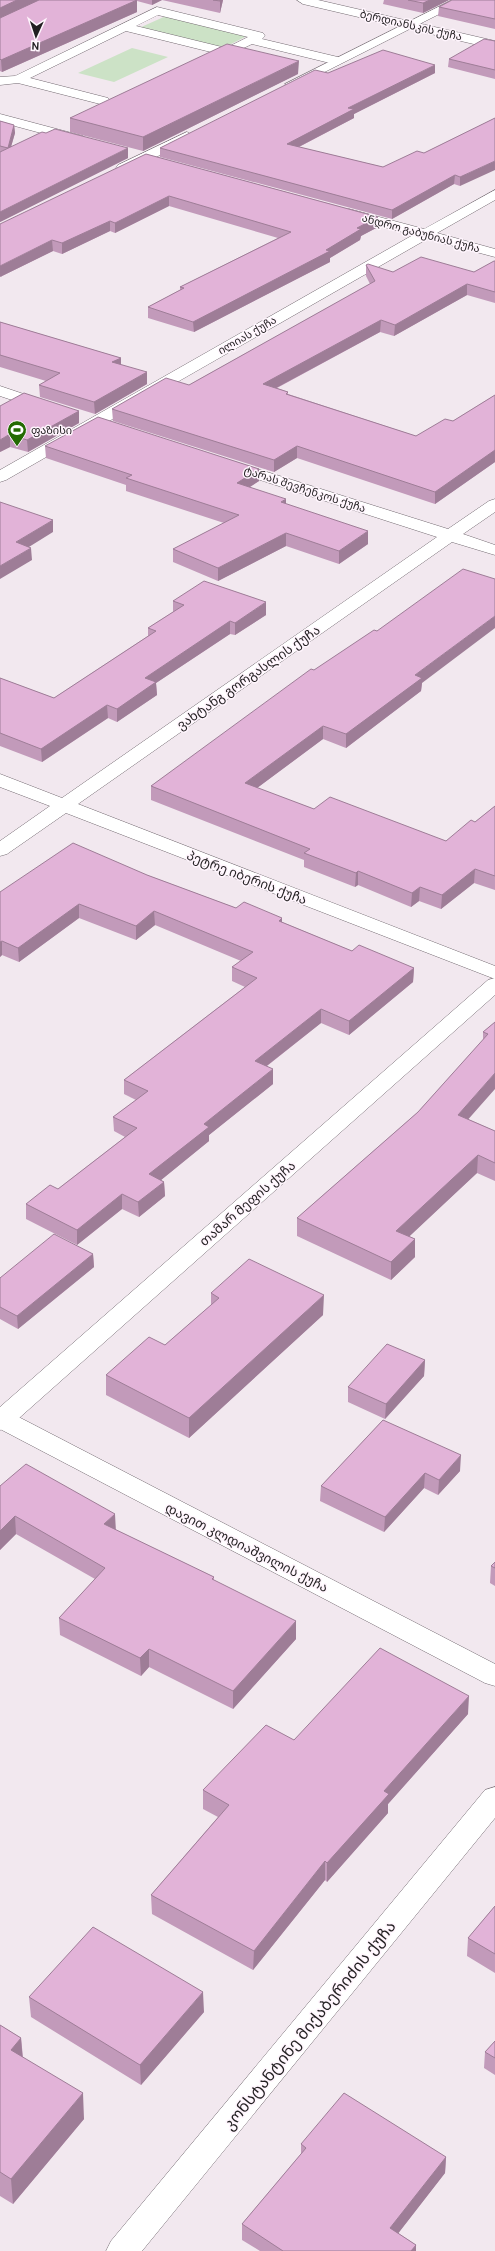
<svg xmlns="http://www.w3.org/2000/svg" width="495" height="2251" viewBox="0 0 495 2251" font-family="Cabin,'Noto Sans Georgian',sans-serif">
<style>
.green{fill:#cce2c6}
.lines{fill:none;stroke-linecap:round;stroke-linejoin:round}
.service-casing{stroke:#746b72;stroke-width:1}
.minor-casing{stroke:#746b72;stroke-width:1}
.tertiary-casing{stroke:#746b72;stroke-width:1}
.service{fill:#fff;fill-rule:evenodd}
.minor{fill:#fff;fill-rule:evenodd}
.tertiary{fill:#fff;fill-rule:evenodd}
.wall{fill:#c29aba}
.shaded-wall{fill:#9e7d97}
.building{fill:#e2b3d8;stroke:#9e7d97}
.labels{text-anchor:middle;stroke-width:3;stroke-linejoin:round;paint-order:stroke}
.far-street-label{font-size:11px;fill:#221f21;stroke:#fff5fd}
.far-poi-label{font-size:11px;fill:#221f21;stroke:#fff5fd;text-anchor:start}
.street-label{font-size:13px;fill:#221f21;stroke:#fff5fd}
.near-street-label{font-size:16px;fill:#221f21;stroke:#fff5fd}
</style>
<rect width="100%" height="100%" fill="#f2e8ef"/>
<!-- green -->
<path class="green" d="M166,16L249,35L223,48L139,28Z
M132,48L168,57L114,82L78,73Z"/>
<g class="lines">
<defs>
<path id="service" d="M157,7L263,33L265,36L262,39L342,58L344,61L338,65L252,44L227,56L126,31L30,78L108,98L110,101L108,104L104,105L18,83L0,85V77L15,76ZM158,15L248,37L226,48L136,26Z"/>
<path id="minor" d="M452,0H467L295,87L291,88L285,84Z
M0,114L83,136L85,139L78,143L0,122Z
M187,132L194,136L192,139L128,171H118L116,168L118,165Z
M495,190V200L437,233L495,249V257L427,239L6,480L0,482V470L413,235L344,216L342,213L344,210L349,209L424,229Z
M0,386L50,403L53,406L50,409L45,411L0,396Z
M232,461L448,529L489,501L495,499V512L463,534L495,545V555L452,542L78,804L495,966V979L66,813L7,854L0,856V841L50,806L0,787V774L62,798L437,537L226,469L224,466L226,463Z
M0,1409L9,1412L495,1664V1686L485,1683L0,1429Z
M495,1787V1818L142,2251H106L111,2241L485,1790Z"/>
<path id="tertiary" d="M297,0H318L495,41V49L303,4Z
M495,978V995L9,1427L0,1430V1407L488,980Z"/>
</defs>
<!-- service casing -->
<use href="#service" class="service-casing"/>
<!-- minor casing -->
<use href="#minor" class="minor-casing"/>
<!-- tertiary casing -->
<use href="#tertiary" class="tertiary-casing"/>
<!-- service -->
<use href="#service" class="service"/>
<!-- minor -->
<use href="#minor" class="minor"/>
<!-- tertiary -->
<use href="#tertiary" class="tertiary"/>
</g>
<!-- wall -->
<path class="wall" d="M0,0H223L220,13L162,0L152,5L137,1V12L2,72L0,71Z
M384,0H449L423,13L383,4Z
M495,0V29L438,16L439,7Z
M495,41V79L448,67L449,59Z
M328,73H435L354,114V118L299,147L383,167L424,153L495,118L460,186L454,184L392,219L160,157V148Z
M298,74L143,151L70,132V118Z
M0,121L14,125L15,133L11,147L128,158L0,222Z
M146,154L378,217V227L361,236L360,240L330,258V262L194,332L148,318V307L180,290V287L278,238L169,206L115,233L110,231L62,254L53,251L0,277Z
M495,261V303L467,295L394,336L380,332L277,388L288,392V394L416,436L453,421L495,395V462L435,504L297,458L274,472L113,421L112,409L189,385L370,284L366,276V265L393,272H474Z
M0,322L121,358V365L147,384L95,414L40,397L39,385L46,381L0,367Z
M24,393L79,423L28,452L10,447L0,452Z
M45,446L259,481L250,487L368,544L339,564L286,546L218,581L173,562V549L224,523L126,491V485L46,458Z
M173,601L266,615L235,635L230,634L156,683L157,695L117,722L108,718L42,762L0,746V678L54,698L148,636V628L173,612Z
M314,670L422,683L421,691L346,748L323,739L257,788L314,809L446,841L475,822L495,806V890L474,883L441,909L419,901L411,907L358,885L355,887L304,867V860L151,800V786Z
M147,875L236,908L282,922L352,951L414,968L413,982L349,1035L321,1023L267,1066L273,1084L209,1135V1141L161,1180L164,1182L165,1196L139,1217L122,1209L77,1245L26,1219V1204L58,1189L125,1137L114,1131L113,1117L136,1100L124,1094V1080L245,987L232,981V967L241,961L155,925L136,940L79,918L19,962L2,955L0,957V892Z
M495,1022L468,1119L495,1131V1181L477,1173L409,1236L415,1239V1257L391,1280L297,1236V1218L418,1112L483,1040V1032Z
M93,1254L94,1267L18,1329L0,1319V1278Z
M211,1293L323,1315L189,1438L106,1395V1375L165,1345L211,1305Z
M425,1360L424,1376L385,1419L348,1402V1387Z
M383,1420L460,1471L438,1495L424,1488L384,1532L320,1501L321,1486Z
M0,1486L116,1530L214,1577V1580L296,1639L233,1709L149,1667L141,1676L60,1635L59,1618L95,1579L16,1534L0,1550Z
M495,1562V1586L490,1583L491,1566Z
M468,1714L388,1804V1813L327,1882L325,1880L253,1970L152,1914L151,1895L218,1817L203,1809V1790L294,1740Z
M495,1906V1973L467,1956L468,1938Z
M29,1997L204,2012L141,2085L31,2017Z
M0,2025L21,2038L23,2057L84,2119L13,2204L0,2196Z
M495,2041V2075L484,2068L485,2052Z
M301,2144L446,2157L445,2173L398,2233L416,2245V2251H260L242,2240V2224L301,2154Z"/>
<!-- shaded-wall -->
<path class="shaded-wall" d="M17,0H44L0,19V8Z
M137,0V12L2,72L1,60Z
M152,0H162L152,5Z
M220,0H223L220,13Z
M430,0H449L423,13V3Z
M299,61L298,74L143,151V137Z
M435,65V73L354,114V118L287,153V144L348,108Z
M14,125L15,133L8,157V148Z
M128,148V158L0,222V212Z
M495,161V170L460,186V177Z
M455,175L454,184L392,219V210Z
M169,196V206L115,233V223Z
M378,217V227L361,236L360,240L330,258V262L194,332L193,322L326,250L357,228Z
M110,221V231L62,254V243Z
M52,240L53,251L0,277V266Z
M467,284V295L394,336L395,325Z
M381,320L380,332L263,395V384Z
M121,358V370L112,362Z
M147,372V384L95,414L94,402Z
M79,411V423L28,452L27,440Z
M10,434V447L0,452V440Z
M297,446V458L274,472V460Z
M495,450V462L435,504V492Z
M259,469V481L237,495V483Z
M286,499V512L281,502Z
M53,520V532L16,555V542Z
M368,531V544L339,564V551Z
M286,533V546L218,581V568Z
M31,548L32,560L0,579V566Z
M266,602V615L235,635V623Z
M495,616V628L422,683L421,691L346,748V734L415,675Z
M230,621V634L156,683L157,695L117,722V709L145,678Z
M107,705L108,718L42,762L41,749Z
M323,726V739L245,797V783Z
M475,869L474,883L441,909L442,895Z
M358,871V885L355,887L356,873Z
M420,887L419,901L411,907L412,893Z
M79,904V918L19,962L18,948Z
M154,911L155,925L136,940V926Z
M282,918V932L279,921Z
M2,941V955L0,957V942Z
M414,968L413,982L349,1035V1021Z
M321,1009V1023L255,1075V1061Z
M273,1069V1084L209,1135V1141L150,1189L149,1174L204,1124Z
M495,1073V1089L457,1132L458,1115Z
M478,1155L477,1173L396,1249V1231Z
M164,1182L165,1196L139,1217L138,1202Z
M122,1194V1209L77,1245V1230Z
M415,1239V1257L391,1280V1262Z
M93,1254L94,1267L18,1329L17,1316Z
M324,1295L323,1315L189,1438V1418Z
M425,1360L424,1376L385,1419L386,1404Z
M461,1455L460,1471L438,1495L439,1480Z
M425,1473L424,1488L384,1532L385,1517Z
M115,1514L116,1532L104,1524Z
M15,1516L16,1534L0,1550V1531Z
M296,1621V1639L233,1709V1691Z
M149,1649V1667L141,1676L140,1658Z
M469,1696L468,1714L388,1804V1813L327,1882V1863L384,1791Z
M325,1861V1880L253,1970L254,1951Z
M203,1992L204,2012L141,2085L140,2065Z
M21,2038L23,2063L11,2050Z
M83,2093L84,2119L13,2204L11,2179Z
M446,2157L445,2173L390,2244V2228Z
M416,2245V2251H411Z"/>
<!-- building -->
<path class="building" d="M0,0H17L0,8Z
M39,0H137L1,60L0,59V18Z
M213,0H220V1Z
M408,0H430L423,3Z
M452,0H495V19L439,7Z
M484,39L495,41V70L449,59Z
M227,44L299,61L143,137L70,118Z
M383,50L435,65L348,108L354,109L287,144L383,167L417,151L424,153L495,118V161L460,177L455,175L392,210L160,148L315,70L328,73Z
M0,121L14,125L8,148L0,146Z
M55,129L128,148L0,212V152L42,132L46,133Z
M146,154L378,217L357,228L361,229L326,250L330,251L193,322L148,307L184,288L180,287L291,232L169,196L115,223L110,221L62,243L52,240L0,266V224Z
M421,257L474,272L494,261H495V292L467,284L395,325L381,320L263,384L288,392L286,394L416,436L445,419L453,421L495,395V450L435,492L297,446L274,460L112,409L166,378L189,385L375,281L366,265L368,264L393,272Z
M0,322L121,358L112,362L147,372L94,402L39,385L60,373L0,355Z
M24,393L79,411L27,440L10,434L0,440V406Z
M98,417L259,469L237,483L286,499L281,502L368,531L339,551L286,533L218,568L173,549L239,515L126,478L132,475L45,446Z
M0,502L53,520L16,542L31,548L0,566Z
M463,569L495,579V616L415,675L422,678L346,734L323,726L245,783L314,809L330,797L446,841L471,820L475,822L495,806V876L475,869L442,895L420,887L412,893L358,871L356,873L304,853L310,849L151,786L311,669L314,670L374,630L377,631Z
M204,581L266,602L235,623L230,621L145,678L156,682L117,709L107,705L41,749L0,733V678L54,698L156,631L148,628L184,605L173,601Z
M73,843L147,875L236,908L244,902L282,918L279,921L352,951L359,945L414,968L349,1021L321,1009L255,1061L273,1069L204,1124L209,1127L149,1174L164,1182L138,1202L122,1194L77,1230L26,1204L50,1185L58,1189L137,1128L113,1117L148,1091L124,1080L257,978L232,967L253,952L154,911L136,926L79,904L18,948L2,941L0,942V892Z
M495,1022V1073L458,1115L495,1131V1163L478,1155L396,1231L415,1239L391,1262L297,1218L418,1112L488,1034L483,1032Z
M54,1234L93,1254L17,1316L0,1307V1278Z
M249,1259L324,1295L189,1418L106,1375L149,1337L165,1345L219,1298L211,1293Z
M387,1344L425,1360L386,1404L348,1387Z
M383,1420L461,1455L439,1480L425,1473L385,1517L321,1486Z
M26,1464L115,1514L104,1524L214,1577L212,1579L296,1621L233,1691L149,1649L140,1658L59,1618L105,1568L15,1516L0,1531V1486Z
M495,1562V1568L491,1566Z
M380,1648L469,1696L384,1791L389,1794L327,1863L325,1861L254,1951L151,1895L229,1805L203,1790L266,1725L294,1740Z
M495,1906V1954L468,1938Z
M93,1927L203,1992L140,2065L29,1997Z
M0,2025L21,2038L11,2050L83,2093L11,2179L0,2172Z
M495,2041V2058L485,2052Z
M344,2093L446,2157L390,2228L416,2245L411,2251H283L242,2224L306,2148L301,2144Z"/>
<!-- icons -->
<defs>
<symbol id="stadium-pin" viewBox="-11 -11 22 30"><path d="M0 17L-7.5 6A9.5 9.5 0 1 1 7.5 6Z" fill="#246a02" stroke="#fff5fd"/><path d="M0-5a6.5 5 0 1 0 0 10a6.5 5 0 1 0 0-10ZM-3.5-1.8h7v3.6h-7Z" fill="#fff"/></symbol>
</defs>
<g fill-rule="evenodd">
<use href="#stadium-pin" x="6" y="419" width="22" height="30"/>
</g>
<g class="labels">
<!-- far-street labels -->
<g class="far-street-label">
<text transform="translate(411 25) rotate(13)" y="4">ბერდიანსკის ქუჩა</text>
<text transform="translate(421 233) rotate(15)" y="4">ანდრო გაბუნიას ქუჩა</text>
<text transform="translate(247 335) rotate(-30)" y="4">ილიას ქუჩა</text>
<text transform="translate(305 489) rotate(18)" y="4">ტარას შევჩენკოს ქუჩა</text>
</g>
<!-- far-poi labels -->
<g class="far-poi-label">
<text x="31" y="434">ფაზისი</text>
</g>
<!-- street labels -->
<g class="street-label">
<text transform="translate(248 677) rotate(-35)" y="5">ვახტანგ გორგასლის ქუჩა</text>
<text transform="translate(247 877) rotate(21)" y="5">პეტრე იბერის ქუჩა</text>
<text transform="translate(247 1203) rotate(-41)" y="5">თამარ მეფის ქუჩა</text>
<text transform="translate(247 1547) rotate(27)" y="5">დავით კლდიაშვილის ქუჩა</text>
</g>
<!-- near-street labels -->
<g class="near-street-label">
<text transform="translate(309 2025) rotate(-51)" y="6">კონსტანტინე მიქაბერიძის ქუჩა</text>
</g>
</g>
<!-- north arrow -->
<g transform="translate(36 36) rotate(183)" stroke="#fff5fd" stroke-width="3" paint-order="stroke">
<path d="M0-3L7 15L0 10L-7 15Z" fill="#221f21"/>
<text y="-6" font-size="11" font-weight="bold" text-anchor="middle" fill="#221f21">N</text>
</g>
</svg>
